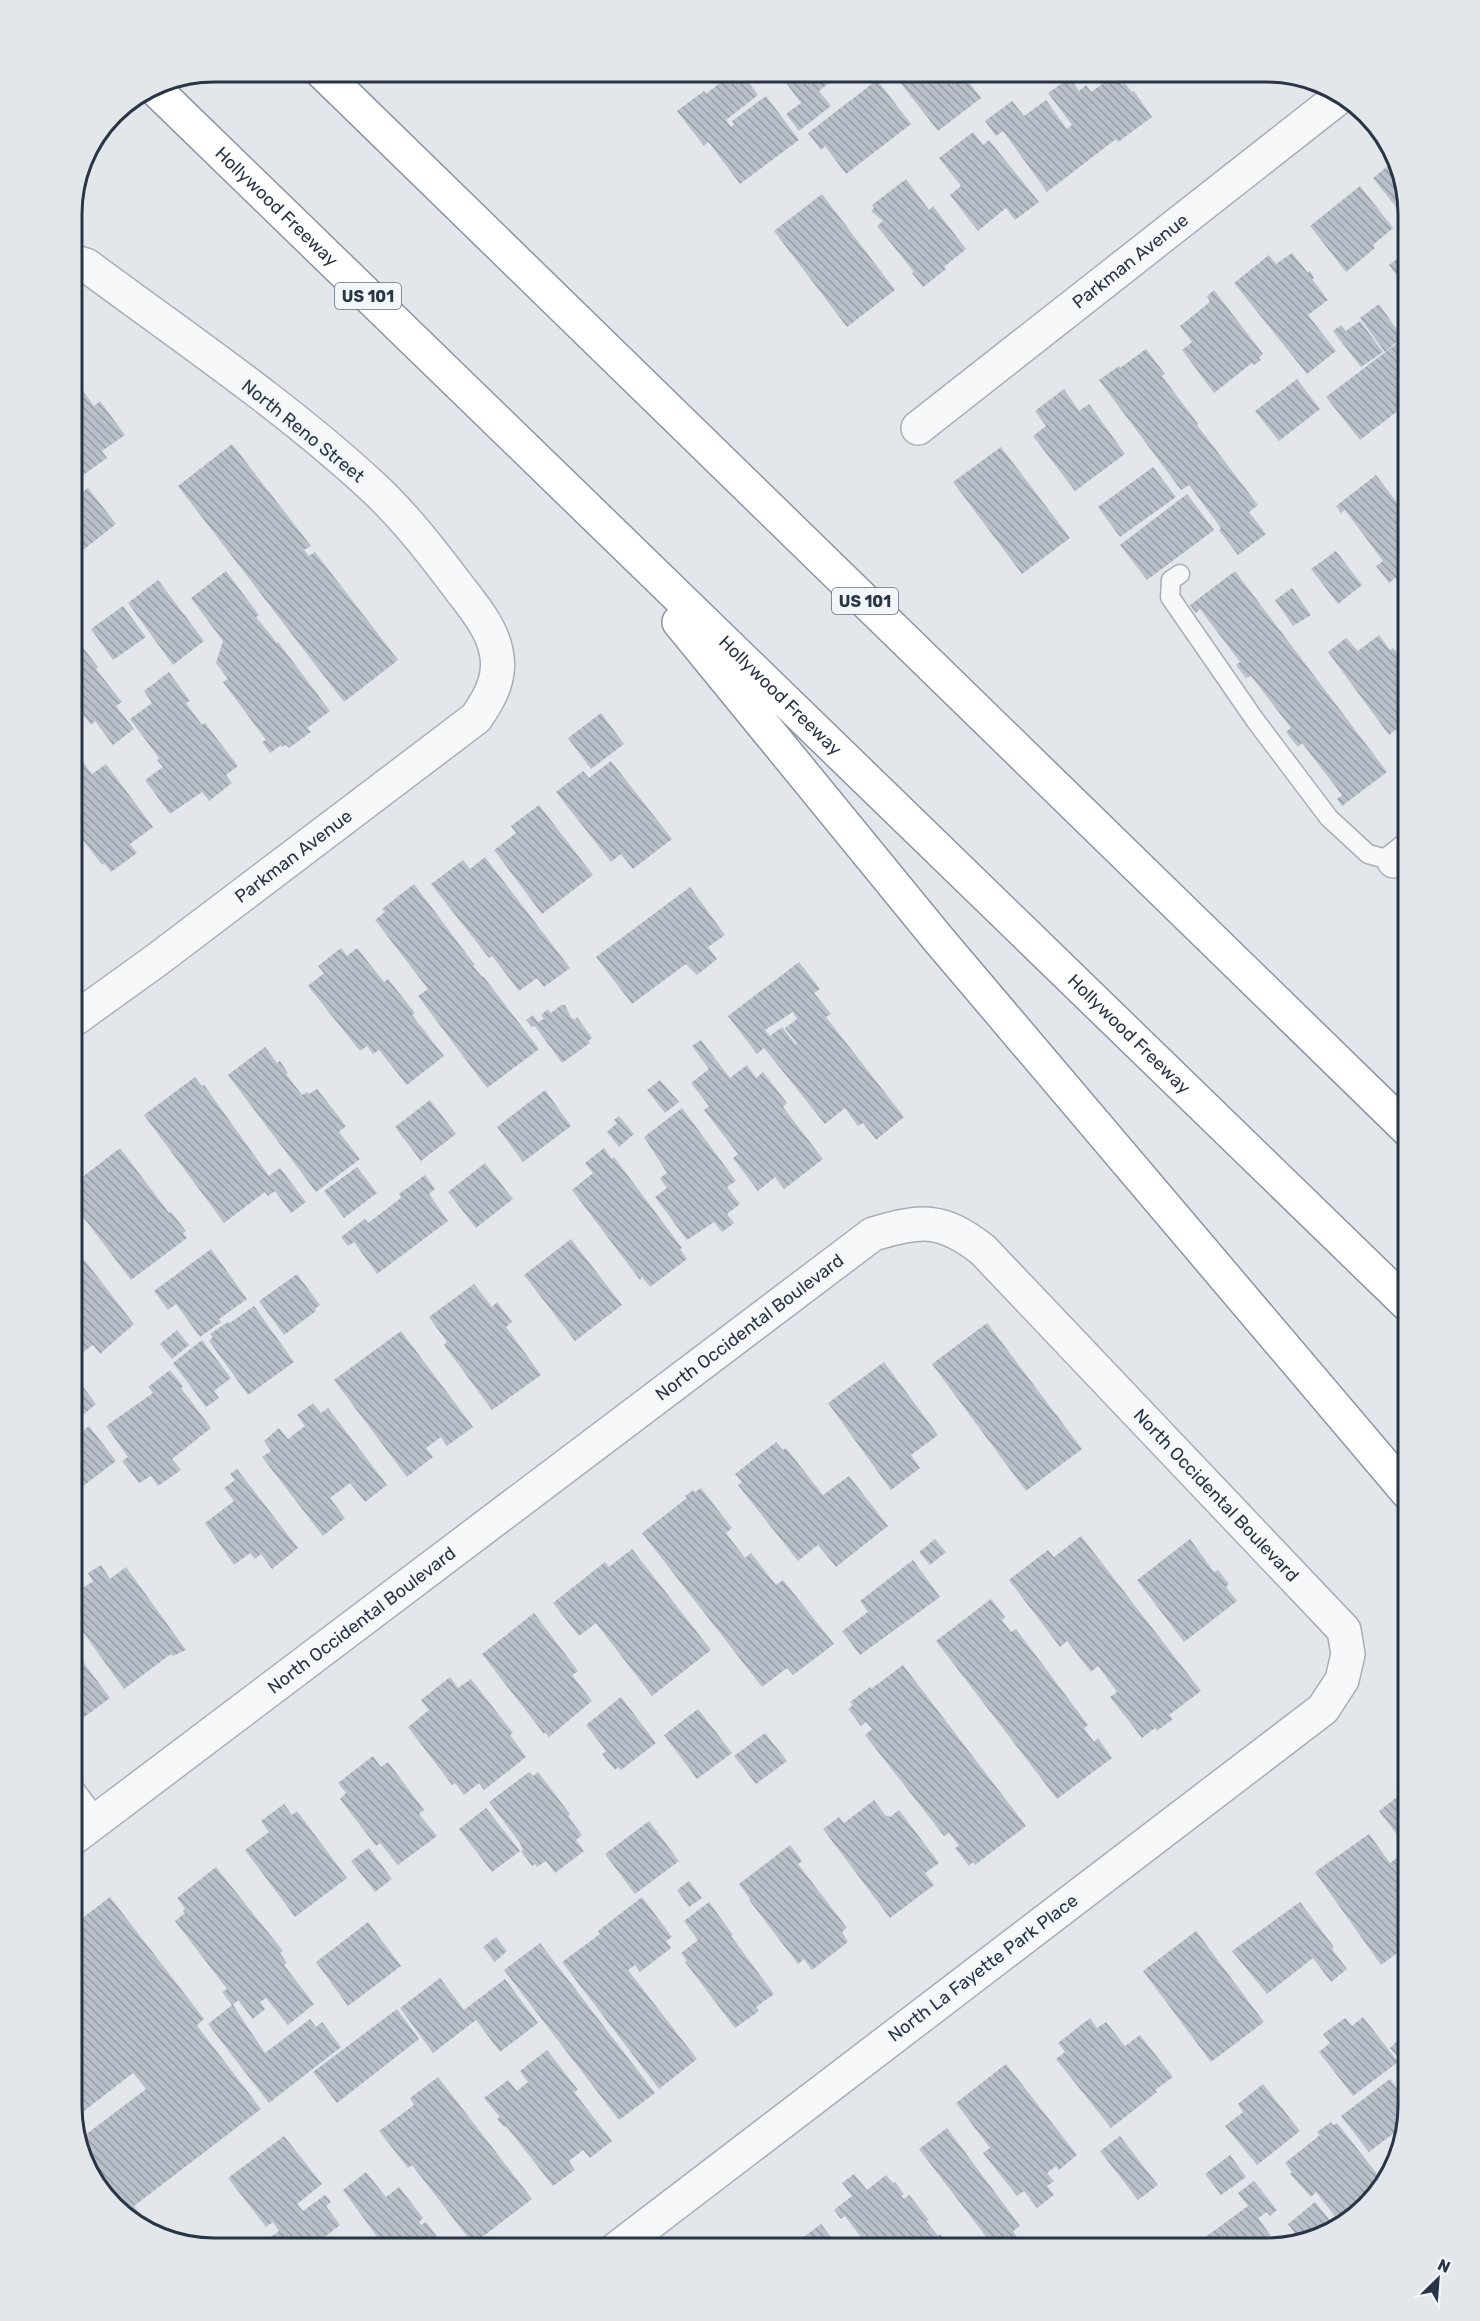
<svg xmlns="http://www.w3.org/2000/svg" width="1480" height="2321" viewBox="0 0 1480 2321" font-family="Rubik,sans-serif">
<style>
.building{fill:url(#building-back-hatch);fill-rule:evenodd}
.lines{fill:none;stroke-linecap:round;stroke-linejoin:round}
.lane-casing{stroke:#a7aeb7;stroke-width:21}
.street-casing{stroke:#a7aeb7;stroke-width:36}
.highway-casing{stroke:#8995a4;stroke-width:36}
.lane{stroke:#f6f8fa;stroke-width:18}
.street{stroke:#f6f8fa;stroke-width:33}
.highway{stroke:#fff;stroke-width:33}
.labels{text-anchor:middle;stroke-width:5;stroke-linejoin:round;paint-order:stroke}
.shield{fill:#f3f6f9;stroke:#666f7c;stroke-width:1.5}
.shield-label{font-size:16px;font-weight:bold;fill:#293546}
.street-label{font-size:18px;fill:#293546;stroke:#f3f6f9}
.rim{fill:none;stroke:#293546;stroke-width:3}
</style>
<defs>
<pattern id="building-back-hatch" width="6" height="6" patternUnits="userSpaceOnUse" patternTransform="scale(1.5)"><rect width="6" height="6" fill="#bac0ca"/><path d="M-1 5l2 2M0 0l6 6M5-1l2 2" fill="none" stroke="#979da6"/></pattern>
</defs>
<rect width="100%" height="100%" fill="#e3e7ec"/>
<!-- building -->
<path class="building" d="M734,72H741L758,95L726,120L731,127L734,124L732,121L766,96L799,140L740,184L710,144L708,142L704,146L677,111L704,91L706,94Z
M778,72H843L819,91L831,106L799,131L786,114L801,103Z
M884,72H961L981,98L938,131L895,76L890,81Z
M1115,75L1122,85L1125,83L1132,92L1134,91L1152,117L1118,142L1116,139L1047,192L1003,131L996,136L985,121L1012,101L1024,116L1046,100L1067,129L1072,125L1048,93L1070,78L1079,91L1086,85L1091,92Z
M877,80L911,124L846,174L825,146L821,150L808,133Z
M973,132L983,145L989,140L1039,202L1015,220L1006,208L978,231L950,195L961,186L939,158Z
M1394,154L1408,214V222L1373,178L1389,165L1385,161Z
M906,179L929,210L933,206L966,249L944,267L946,269L923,287L912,273L914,272L877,226L883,221L871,211L874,208L872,205Z
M1360,186L1393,228L1373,245L1375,248L1346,272L1310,226Z
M822,194L895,290L847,327L774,231Z
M1408,251V290L1389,265Z
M1292,253L1308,273L1310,271L1314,278L1312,279L1328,300L1308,315L1336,351L1307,374L1234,283L1269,255L1276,264Z
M1214,290L1263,354L1259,358L1261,360L1254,365L1252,363L1214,393L1182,350L1192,342L1180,326L1210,302L1207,296Z
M1379,304L1402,337L1385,352L1360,318Z
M1360,321L1383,352L1361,367L1333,331L1341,325L1346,331Z
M1404,338L1408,344V403L1360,440L1326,397Z
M1146,349L1165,374L1162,376L1198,424L1197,425L1258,505L1249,512L1266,534L1238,555L1219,530L1221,528L1189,485L1181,490L1099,380L1119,366L1120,368Z
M72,376L94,406L100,401L125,435L102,451L107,458L72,483Z
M1297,379L1320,409L1279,441L1255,411Z
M1064,389L1079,411L1089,404L1125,454L1075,491L1033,436L1046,426L1035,411Z
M232,444L311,546L304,550L309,556L315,552L398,660L344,702L178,486Z
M1001,447L1070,538L1022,574L953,482Z
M1153,467L1176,497L1120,537L1098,507Z
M1376,475L1408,517V572L1397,580L1395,578L1389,583L1376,566L1383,561L1345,510L1341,513L1336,506Z
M88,488L116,524L83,550L72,536V500Z
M1187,494L1214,530L1147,580L1120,545Z
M1336,551L1362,585L1338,604L1311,569Z
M226,571L259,615L256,617L277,643L278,642L330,711L307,728L311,732L289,748L286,745L282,747L281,745L270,753L262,742L266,740L223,682L228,679L216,663L223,641L191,598Z
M1235,571L1387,772L1342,806L1337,799L1342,795L1302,743L1298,747L1286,732L1291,728L1251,676L1246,678L1236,665L1240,662L1200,609L1196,613L1190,605Z
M158,580L204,641L173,665L128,603Z
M1292,588L1311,615L1293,626L1275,600Z
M123,606L146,637L113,660L91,629Z
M1379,635L1390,650L1393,648L1408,668V724L1404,723L1389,735L1328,652L1346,638L1358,651Z
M78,641L98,667L96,669L122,702L116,706L134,729L113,745L95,721L91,725L72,701V645Z
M169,672L190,701L186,703L202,725L205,723L238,766L226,775L232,783L209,801L202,792L170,814L145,780L163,767L157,760L159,758L130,719L152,703L144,691Z
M601,713L624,744L591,769L568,738Z
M611,761L672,839L633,869L621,854L611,862L556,792L583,771L589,778Z
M83,762L92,774L106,764L153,827L130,844L137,853L111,872L104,863L102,865L72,825V771Z
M539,805L593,875L542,914L494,850L516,833L511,826Z
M485,857L570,968L544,987L537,978L519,991L492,956L489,958L431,884L463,860L470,869Z
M414,884L475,965L473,966L482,977L483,976L539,1049L487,1088L418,996L428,989L375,920L385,912L382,909Z
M690,887L725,935L708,947L717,959L697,975L686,964L632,1004L596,957Z
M341,948L347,956L357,948L384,982L388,979L415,1013L412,1015L444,1056L407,1085L379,1050L373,1054L367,1046L360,1051L308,986L324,973L318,966Z
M799,962L820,989L814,993L831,1014L826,1017L904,1117L876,1140L863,1123L858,1126L845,1108L825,1124L764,1048L757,1054L728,1016ZM793,1012L797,1019L785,1028L797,1044L796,1045L782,1027L770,1036L765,1030Z
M561,1005H565L571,1017L575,1020L577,1017L592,1038L588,1041L590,1043L562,1063L535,1026L532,1027L526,1020L533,1015L538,1022L544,1019L541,1015L548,1009L551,1013Z
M701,1040L730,1078L747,1065L756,1078L763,1072L787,1103L783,1107L823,1159L784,1189L775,1177L758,1191L733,1158L738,1154L704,1110L709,1106L691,1083L709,1069L692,1046Z
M265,1047L277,1063L280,1061L288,1073L286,1074L302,1095L307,1092L309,1094L317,1089L346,1126L339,1132L360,1159L316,1192L228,1075Z
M195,1077L202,1086L204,1085L269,1176L280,1168L306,1202L291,1213L275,1191L268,1196L265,1192L224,1223L144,1115Z
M660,1080L679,1102L665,1113L647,1090Z
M545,1090L571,1126L523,1162L497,1127Z
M430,1100L456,1134L421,1161L395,1127Z
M682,1108L736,1181L727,1187L740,1204L727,1214L734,1223L722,1232L714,1222L687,1240L655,1197L667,1188L660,1178L667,1173L644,1137Z
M619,1116L634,1134L619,1147L607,1132L617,1123L614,1120Z
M120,1148L169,1213L171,1212L186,1231L183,1233L187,1238L131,1280L72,1202V1185Z
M604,1148L612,1159L614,1157L682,1248L680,1249L687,1259L650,1287L642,1277L640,1280L572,1190L593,1173L585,1163Z
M485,1163L513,1199L476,1228L448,1192Z
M357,1167L377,1193L344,1218L324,1191Z
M425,1175L435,1189L429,1194L448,1221L377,1274L354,1242L348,1246L341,1237L365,1219L368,1223L401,1198L399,1194Z
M571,1239L622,1305L575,1341L524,1275Z
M72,1244L134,1324L100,1354L93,1345L72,1360Z
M211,1249L247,1299L219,1319L221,1322L200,1337L176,1304L168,1310L154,1291Z
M297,1274L320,1305L315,1309L316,1311L284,1335L259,1301Z
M474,1284L492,1307L497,1302L512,1322L506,1327L541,1375L492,1410L444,1345L447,1342L429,1317Z
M254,1306L294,1362L248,1395L209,1341L213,1337L210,1334L228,1322L230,1323Z
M987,1323L1082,1449L1026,1491L932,1364Z
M177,1330L189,1345L172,1359L160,1344Z
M401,1331L473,1427L447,1446L441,1437L426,1448L433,1457L407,1477L334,1380Z
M202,1340L231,1378L214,1391L219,1398L206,1407L173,1363Z
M884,1362L938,1435L911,1455L920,1468L891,1490L828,1403Z
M170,1370L183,1386L181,1388L211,1428L172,1459L181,1470L158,1486L151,1476L139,1483L122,1461L128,1457L106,1426L153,1393L148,1387Z
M81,1384L96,1404L83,1415L72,1401V1391Z
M313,1403L321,1413L328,1408L387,1485L365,1502L350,1483L330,1498L345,1518L323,1536L262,1457L271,1451L264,1441L279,1428L288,1439L305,1426L297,1415Z
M89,1426L116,1461L74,1493L72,1491V1439Z
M776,1442L783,1450L786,1448L823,1495L849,1476L888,1526L836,1567L818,1545L798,1561L738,1485L742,1482L735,1474Z
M237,1469L298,1548L272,1569L261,1554L255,1559L250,1553L234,1565L205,1523L234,1501L224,1488L235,1480L230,1474Z
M701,1488L732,1528L726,1533L745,1558L751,1553L776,1585L783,1580L834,1644L793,1675L787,1668L762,1687L642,1533L687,1498L685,1496L693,1490L695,1492Z
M1081,1536L1201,1691L1169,1715L1173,1719L1157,1731L1155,1728L1142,1738L1110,1697L1117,1692L1098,1666L1091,1672L1067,1641L1060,1647L1009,1580L1048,1550L1054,1557Z
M935,1539L946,1552L930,1565L919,1552Z
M1190,1539L1214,1572L1218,1570L1229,1584L1226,1587L1237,1601L1184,1642L1137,1580Z
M632,1549L711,1650L652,1696L596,1623L579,1636L553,1603L605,1562L609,1567Z
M913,1560L940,1597L860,1655L842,1631L868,1612L860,1601Z
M101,1565L110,1579L126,1567L186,1650L173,1656L171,1654L124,1689L72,1617V1608L76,1605L72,1596L93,1581L88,1573Z
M991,1599L1005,1617L1002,1620L1011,1632L1016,1629L1088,1725L1084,1728L1094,1742L1098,1738L1112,1758L1057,1799L936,1641Z
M534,1613L578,1671L572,1675L592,1701L549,1737L545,1732L544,1734L482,1654Z
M72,1647L110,1698L72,1726Z
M903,1665L1026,1826L975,1865L973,1862L969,1866L955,1848L959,1846L949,1833L944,1836L865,1735L872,1729L866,1722L861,1726L848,1709L853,1705L850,1702L870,1687L871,1689Z
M450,1677L458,1688L471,1679L513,1733L510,1735L526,1757L484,1790L479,1783L464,1795L455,1783L452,1785L408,1727L429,1710L421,1700Z
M621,1697L656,1743L621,1770L618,1767L615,1770L602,1754L606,1751L586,1725Z
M698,1709L732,1753L697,1779L664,1735Z
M765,1733L787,1761L756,1784L734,1756Z
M373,1756L381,1767L388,1762L424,1810L419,1814L437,1836L398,1865L380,1843L376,1846L340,1799L346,1793L338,1783Z
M529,1772L533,1776L538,1772L570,1814L568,1816L582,1835L576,1840L584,1851L555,1873L546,1861L537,1867L535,1864L532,1866L521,1851L523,1850L520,1843L489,1802Z
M1408,1777V1849L1379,1811L1402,1793L1396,1786Z
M874,1800L885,1815L890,1817L899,1810L939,1863L925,1873L934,1885L890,1918L823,1829L839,1817L844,1823Z
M284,1804L292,1815L297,1811L347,1878L295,1917L245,1850L269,1832L261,1821Z
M486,1808L520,1851L492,1872L459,1829Z
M649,1821L679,1861L635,1894L605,1854Z
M1369,1834L1390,1863L1398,1857L1408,1871V1945L1381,1965L1315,1872Z
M790,1845L802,1861L798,1864L847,1928L842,1932L848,1942L812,1970L804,1959L798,1964L749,1900L750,1899L739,1884Z
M369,1848L392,1879L375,1892L351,1861Z
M216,1867L283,1951L280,1953L287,1963L284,1965L314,2004L288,2025L266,1998L260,2002L265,2009L253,2019L238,2000L233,2005L265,2053L310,2019L316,2027L322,2022L341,2047L269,2103L208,2024L232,2005L222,1992L227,1989L175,1921L185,1913L183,1911L185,1908L177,1898Z
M689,1881L702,1898L689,1907L677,1890Z
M110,1897L204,2019L197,2025L198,2027L261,2109L134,2206L153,2231L135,2225L87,2170L80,2139L146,2089L133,2073L75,2118L72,2107V1926Z
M642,1897L672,1937L666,1941L671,1948L640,1972L635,1965L628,1970L697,2059L659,2089L562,1962L600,1934L598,1931Z
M709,1902L733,1935L731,1936L774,1994L756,2007L759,2011L735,2028L685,1962L687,1961L681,1953L698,1940L684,1921Z
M1300,1902L1334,1947L1332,1949L1347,1969L1331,1982L1313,1958L1267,1994L1232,1951Z
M368,1922L401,1966L348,2006L316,1962Z
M1196,1931L1264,2022L1211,2062L1143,1971Z
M496,1937L507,1951L495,1962L483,1947Z
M540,1943L655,2093L619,2120L504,1970Z
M440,1978L464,2010L505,1979L538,2023L500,2052L476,2020L433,2053L400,2008Z
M397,2009L419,2039L337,2103L313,2072Z
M1363,2017L1398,2062L1353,2096L1319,2052L1330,2043L1323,2034L1345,2018L1352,2026Z
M1090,2018L1097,2028L1106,2022L1125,2046L1140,2035L1173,2077L1155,2090L1157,2092L1111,2128L1056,2059L1065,2052L1058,2043Z
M1405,2034L1408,2038V2057L1402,2062L1390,2048Z
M547,2050L578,2090L574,2092L612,2141L590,2158L583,2150L569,2161L575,2170L553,2186L506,2126L504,2127L497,2119L500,2117L484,2098L508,2080L517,2091L528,2082L520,2071Z
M1006,2064L1077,2155L1059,2170L1056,2166L1047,2173L1054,2181L1047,2186L1054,2195L1037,2208L1024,2191L1017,2196L983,2153L990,2148L956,2103Z
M438,2077L532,2199L473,2244L412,2165L408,2168L379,2131L414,2105L410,2098Z
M1390,2079L1408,2103V2107L1402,2127L1369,2152L1341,2116Z
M1263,2084L1300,2131L1257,2165L1225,2126L1243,2112L1238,2104Z
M1331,2122L1333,2125L1337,2123L1385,2184L1341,2224L1316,2192L1311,2197L1290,2174L1292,2172L1285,2163L1320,2135L1317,2132Z
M947,2128L1020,2226L1013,2231L1017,2237L1004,2247L1000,2242L994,2247L919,2149Z
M284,2136L322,2184L297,2204L303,2211L325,2195L331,2202L326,2206L340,2225L309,2249H254L279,2231L273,2222L266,2227L228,2178Z
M1120,2136L1158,2185L1138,2200L1100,2151Z
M1230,2155L1246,2177L1221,2195L1205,2174Z
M366,2172L386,2197L399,2187L423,2218L419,2222L421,2225L426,2222L446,2249H386L343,2190Z
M854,2174L867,2190L886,2175L893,2183L895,2182L904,2194L901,2196L904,2199L909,2195L929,2220L926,2221L938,2236L940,2234L952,2249H870L845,2216L841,2219L834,2210L852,2196L842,2183Z
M1254,2181L1277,2210L1270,2216L1267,2212L1258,2218L1277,2244L1282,2240L1285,2244L1266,2249H1189L1248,2206L1238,2193Z
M1315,2202L1336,2228L1329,2234L1301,2241L1288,2224Z
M821,2224L840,2249H788Z"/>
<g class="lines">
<defs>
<path id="lane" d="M1180,574L1171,580L1170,597L1255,720L1329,818L1368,854L1394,861
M72,1785L98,1820"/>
<g id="street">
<path id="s1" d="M918,428L1342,95"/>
<path d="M1394,861L1408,850"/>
<path id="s2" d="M72,1021L158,959L476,718C490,698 502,677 496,651C491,626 472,605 457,585C432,552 405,517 374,488C287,407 183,337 86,265L72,261"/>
<path id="s3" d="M72,1839L873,1234C921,1220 941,1217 983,1250L1344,1630L1348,1654L1342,1680L1323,1709L616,2249"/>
</g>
<g id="highway">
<path d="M322,72L1408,1130"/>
<path id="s4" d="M153,87L1408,1305"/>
<path d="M679,622L939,940L1408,1493"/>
</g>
</defs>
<!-- lane casing -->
<use href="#lane" class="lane-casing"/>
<!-- street casing -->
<use href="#street" class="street-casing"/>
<!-- highway casing -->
<use href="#highway" class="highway-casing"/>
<!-- lane -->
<use href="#lane" class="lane"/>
<!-- street -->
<use href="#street" class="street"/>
<!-- highway -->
<use href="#highway" class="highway"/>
</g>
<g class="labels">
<!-- shield labels -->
<g class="shield">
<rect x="335" y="283" width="66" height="26" rx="4.5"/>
<rect x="832" y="588" width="66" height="26" rx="4.5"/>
</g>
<g class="shield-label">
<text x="368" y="302">US 101</text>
<text x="865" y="607">US 101</text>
</g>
<!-- street labels -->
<g class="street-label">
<text dy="6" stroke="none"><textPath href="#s4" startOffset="172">Hollywood Freeway</textPath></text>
<text dy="6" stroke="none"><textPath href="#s1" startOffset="270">Parkman Avenue</textPath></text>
<text transform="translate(303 431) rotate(39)" y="6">North Reno Street</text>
<text dy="6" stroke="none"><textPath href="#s4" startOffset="874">Hollywood Freeway</textPath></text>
<text dy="6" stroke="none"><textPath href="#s2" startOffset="276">Parkman Avenue</textPath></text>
<text dy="6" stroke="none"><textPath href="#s4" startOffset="1360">Hollywood Freeway</textPath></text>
<text dy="6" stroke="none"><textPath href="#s3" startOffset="849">North Occidental Boulevard</textPath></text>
<text dy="6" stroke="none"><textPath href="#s3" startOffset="1460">North Occidental Boulevard</textPath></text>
<text dy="6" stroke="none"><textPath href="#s3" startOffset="363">North Occidental Boulevard</textPath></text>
<text transform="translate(983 1968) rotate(-37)" y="6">North La Fayette Park Place</text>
</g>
</g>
<!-- crop -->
<path d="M0 0H1480V2321H0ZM214 82H1266A132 132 0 0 1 1398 214V2106A132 132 0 0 1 1266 2238H214A132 132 0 0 1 82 2106V214A132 132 0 0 1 214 82Z" fill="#e3e7eb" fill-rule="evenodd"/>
<path class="rim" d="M214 82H1266A132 132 0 0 1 1398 214V2106A132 132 0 0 1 1266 2238H214A132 132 0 0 1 82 2106V214A132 132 0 0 1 214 82Z"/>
<!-- north arrow -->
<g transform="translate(1438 2279) rotate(25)" stroke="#f3f6f9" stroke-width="4.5" paint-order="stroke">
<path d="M0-4.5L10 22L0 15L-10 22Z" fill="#293546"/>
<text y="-9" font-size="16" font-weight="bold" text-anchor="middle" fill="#293546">N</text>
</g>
</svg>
